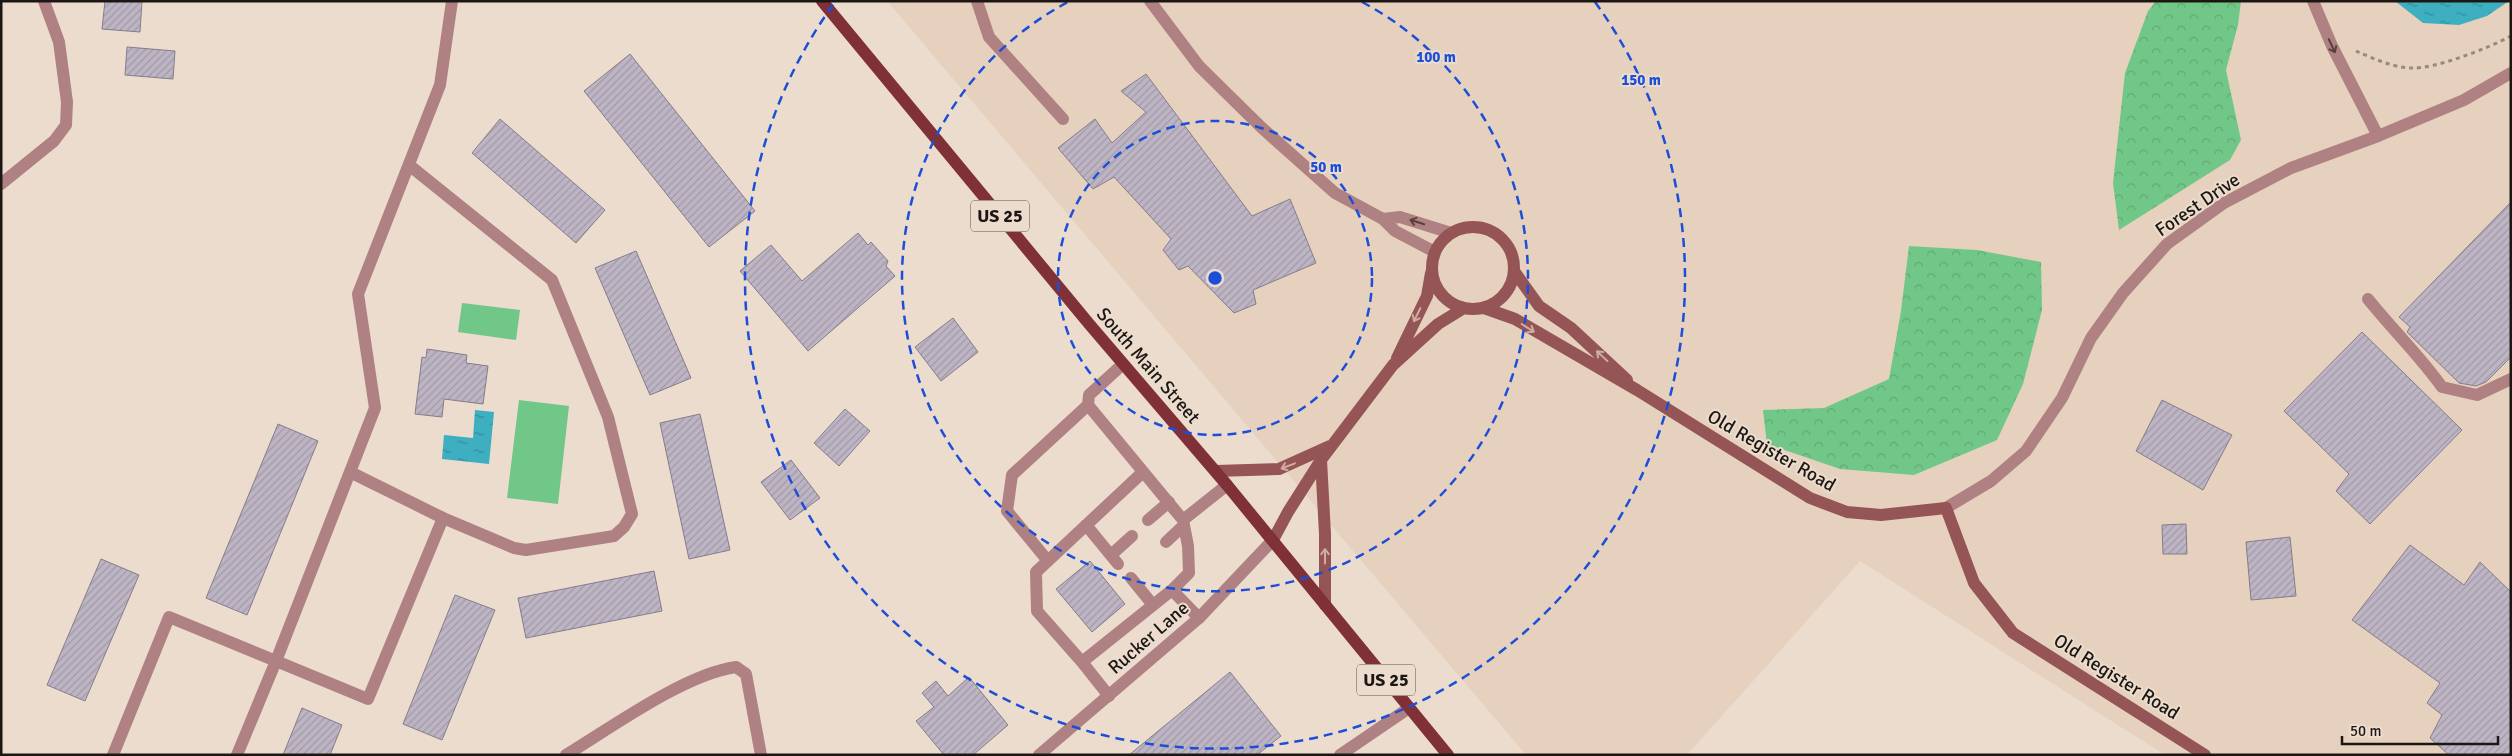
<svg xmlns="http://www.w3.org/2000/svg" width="2512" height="756" viewBox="0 0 2512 756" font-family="Signika,sans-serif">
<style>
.built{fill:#e6d1be}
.forest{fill:url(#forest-crowns)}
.park{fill:#71c787}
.water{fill:url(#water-ripples)}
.building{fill:url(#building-hatch);stroke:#857c8b}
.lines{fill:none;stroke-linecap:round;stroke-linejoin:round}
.path{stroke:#958b80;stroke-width:3;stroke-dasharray:4 4;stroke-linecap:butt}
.lane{stroke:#b08182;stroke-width:12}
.street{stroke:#b08182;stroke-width:12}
.secondary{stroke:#955456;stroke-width:12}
.primary{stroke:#803137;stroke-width:12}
.oneway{stroke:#57413f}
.oneway2{stroke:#cdaca4}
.ring{fill:none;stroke:#1d4ed8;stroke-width:2.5;stroke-dasharray:9 6}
.labels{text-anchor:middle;stroke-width:4;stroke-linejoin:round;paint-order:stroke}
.shield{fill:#ebdcce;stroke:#5a524a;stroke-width:1}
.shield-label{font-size:18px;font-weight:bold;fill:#1c1712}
.street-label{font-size:19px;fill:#1c1712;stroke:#ebdcce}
.centre{fill:#1d4ed8;stroke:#ebdcce;stroke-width:2.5}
.ring-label{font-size:15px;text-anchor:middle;font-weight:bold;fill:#1d4ed8;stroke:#ebdcce;stroke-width:4;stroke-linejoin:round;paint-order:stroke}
</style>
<defs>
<pattern id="forest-crowns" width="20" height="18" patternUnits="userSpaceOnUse" patternTransform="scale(1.25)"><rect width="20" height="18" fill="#71c787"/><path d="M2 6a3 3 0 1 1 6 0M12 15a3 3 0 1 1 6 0" fill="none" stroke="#61aa74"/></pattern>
<pattern id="water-ripples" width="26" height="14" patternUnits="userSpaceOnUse" patternTransform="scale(1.25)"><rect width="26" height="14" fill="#3dafc0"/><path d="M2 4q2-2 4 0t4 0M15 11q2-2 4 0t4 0" fill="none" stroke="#328d9b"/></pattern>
<pattern id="building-hatch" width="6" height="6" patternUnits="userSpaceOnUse" patternTransform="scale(1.25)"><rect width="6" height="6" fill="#bdb4c4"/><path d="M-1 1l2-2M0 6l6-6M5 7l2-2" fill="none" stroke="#a29aa7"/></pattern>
</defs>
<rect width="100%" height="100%" fill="#ebdcce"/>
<!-- built -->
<path class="built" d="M887,1H2511V755H2165L1860,561L1687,755H1526Z"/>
<!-- forest -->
<path class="forest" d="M2156,1H2241L2238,25L2226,70L2241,140L2230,160L2119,230L2113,183L2125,73L2148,11Z
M1909,246L1977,250L2041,262L2042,310L2023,384L1997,440L1914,475L1840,469L1767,444L1763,410L1824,408L1889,379L1901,311Z"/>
<!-- park -->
<path class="park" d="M462,303L520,310L516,340L458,332Z
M519,400L569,406L558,504L507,498Z"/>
<!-- water -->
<path class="water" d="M2395,1H2509L2487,16L2459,25L2423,23Z
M475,410L494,412L489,464L442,459L444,435L473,438Z"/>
<!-- building -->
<path class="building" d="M105,1H142L140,32L102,29Z
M127,47L175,51L173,79L125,75Z
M630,54L755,211L709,247L584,91Z
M1146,74L1252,216L1290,199L1316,263L1253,290L1256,304L1234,313L1188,266L1179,270L1163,250L1171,239L1114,177L1093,189L1058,148L1095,119L1112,143L1146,112L1121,91Z
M500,119L605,210L576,243L472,153Z
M2511,202V357L2486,382L2476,386L2459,383L2407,332L2410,327L2399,317Z
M858,233L868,245L871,242L888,261L886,266L895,276L808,351L740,271L771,245L802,281Z
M636,251L691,378L650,395L595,268Z
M953,318L978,352L941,381L915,347Z
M2362,332L2462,430L2370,524L2336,491L2349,474L2284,411Z
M427,349L467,355L466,363L488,366L483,404L444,399L442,417L415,414L422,357L426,358Z
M2162,400L2232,435L2203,490L2136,451Z
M845,409L870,431L839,466L814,443Z
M700,414L730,550L689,559L660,423Z
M278,424L318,441L247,615L206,598Z
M791,460L820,498L790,520L761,482Z
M2186,524L2187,554H2163L2162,525Z
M2290,537L2296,596L2251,600L2246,542Z
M2410,545L2464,585L2480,562L2511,592V755H2449L2430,738L2442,715L2427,703L2440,683L2352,620Z
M101,559L139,575L85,701L47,685Z
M1090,561L1125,604L1092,632L1056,589Z
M654,571L662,611L526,638L518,598Z
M455,595L495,610L442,740L403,724Z
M1230,672L1281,736L1257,755H1129Z
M969,677L1008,725L973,755H944L916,721L934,707L922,693L936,681L948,696Z
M302,708L342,725L330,755H283Z"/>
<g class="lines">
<!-- path -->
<path class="path" d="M2356,51C2372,58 2394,68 2412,68C2435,69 2489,48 2511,36"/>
<!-- lane -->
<path class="lane" d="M977,1L989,37L1063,119
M2313,1L2332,46L2378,136
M409,165L552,280L608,417L632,514L624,527L614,536L526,550L514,548L443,518
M2368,299C2392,329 2420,356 2442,387L2477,395L2511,379
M1123,364L1089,395L1088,405L1183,520
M350,472L443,518L368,699L276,661L375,408L358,294L440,85L452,1
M1148,520L1169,502
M1086,525L1118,564
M1166,542L1184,525
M1111,555L1132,536
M1048,561L1007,511L1012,475L1088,405
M1131,578L1153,605
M1199,618L1172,590L1189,573L1188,546L1183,520L1227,485
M1082,662L1037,611L1036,572L1143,472
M1109,696L1082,662L1172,590
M113,755L169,617L276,661L237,755
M566,755C612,727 685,674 736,667L746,674L761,755
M1340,755L1409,708"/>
<!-- street -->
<path class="street" d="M1150,1L1199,66L1262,128L1335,193L1383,219L1395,231L1435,252
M1,184L54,141L66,125L67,102L59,42L44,1
M1383,219L1400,217L1451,233
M1946,508L1991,481L2026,451L2062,398L2091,338L2123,293L2167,244L2224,203L2291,168L2378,136L2464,100L2511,73
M1039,755L1199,618L1273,540"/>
<!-- secondary -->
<path class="secondary" d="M1432 268a41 41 0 1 1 82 0a41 41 0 1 1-82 0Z
M1514,271L1539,306L1571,328L1627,380
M1484,308L1515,319L1637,390L1810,498L1847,512L1881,515L1946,508L1974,583L2013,633L2205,755
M1397,358L1427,296L1431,273
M1321,460L1325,534V605
M1216,471L1279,469L1330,446
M1273,540L1288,512L1321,460L1393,365L1438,324L1464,308"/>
<!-- primary -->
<path class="primary" d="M822,1L1090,325L1227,485L1448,755"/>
</g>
<!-- one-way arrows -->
<defs><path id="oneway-shaft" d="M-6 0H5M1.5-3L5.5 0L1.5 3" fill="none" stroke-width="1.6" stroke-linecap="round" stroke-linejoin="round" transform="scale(1.25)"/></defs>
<g class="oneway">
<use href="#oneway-shaft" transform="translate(2332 46) rotate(65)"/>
<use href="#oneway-shaft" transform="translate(1417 222) rotate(-162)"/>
</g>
<g class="oneway2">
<use href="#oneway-shaft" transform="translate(1417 315) rotate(116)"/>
<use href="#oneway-shaft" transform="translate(1528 328) rotate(32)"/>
<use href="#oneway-shaft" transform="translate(1602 356) rotate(-137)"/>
<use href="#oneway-shaft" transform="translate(1288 466) rotate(159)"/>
<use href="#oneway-shaft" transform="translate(1325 556) rotate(-90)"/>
</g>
<!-- distance rings -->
<g class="ring">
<circle cx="1215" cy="278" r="157"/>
<path d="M1362 2A313 313 0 1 1 1068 2"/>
<path d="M1595 2A470 470 0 1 1 835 2"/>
</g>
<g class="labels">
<!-- shield labels -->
<g class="shield">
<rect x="971" y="200.5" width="58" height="31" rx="4"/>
<rect x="1357" y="664.5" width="58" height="31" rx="4"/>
</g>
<g class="shield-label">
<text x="1000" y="222">US 25</text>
<text x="1386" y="686">US 25</text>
</g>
<!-- street labels -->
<g class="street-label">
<text transform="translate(2197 204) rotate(-34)" y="7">Forest Drive</text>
<text transform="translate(1149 365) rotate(49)" y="7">South Main Street</text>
<text transform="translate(1772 450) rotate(30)" y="7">Old Register Road</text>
<text transform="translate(1148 637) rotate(-41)" y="7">Rucker Lane</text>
<text transform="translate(2117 676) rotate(32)" y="7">Old Register Road</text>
</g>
</g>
<circle cx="1215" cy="278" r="8" class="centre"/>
<g class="ring-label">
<text x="1436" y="62">100 m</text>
<text x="1641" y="85">150 m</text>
<text x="1326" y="172">50 m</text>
</g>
<!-- border -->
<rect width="2512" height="756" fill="none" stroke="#1c1712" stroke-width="5"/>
<!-- scale -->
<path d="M2342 736v8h156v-8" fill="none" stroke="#1c1712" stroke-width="2.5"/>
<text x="2350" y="736" font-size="15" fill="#1c1712" stroke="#ebdcce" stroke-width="4" paint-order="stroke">50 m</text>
</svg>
